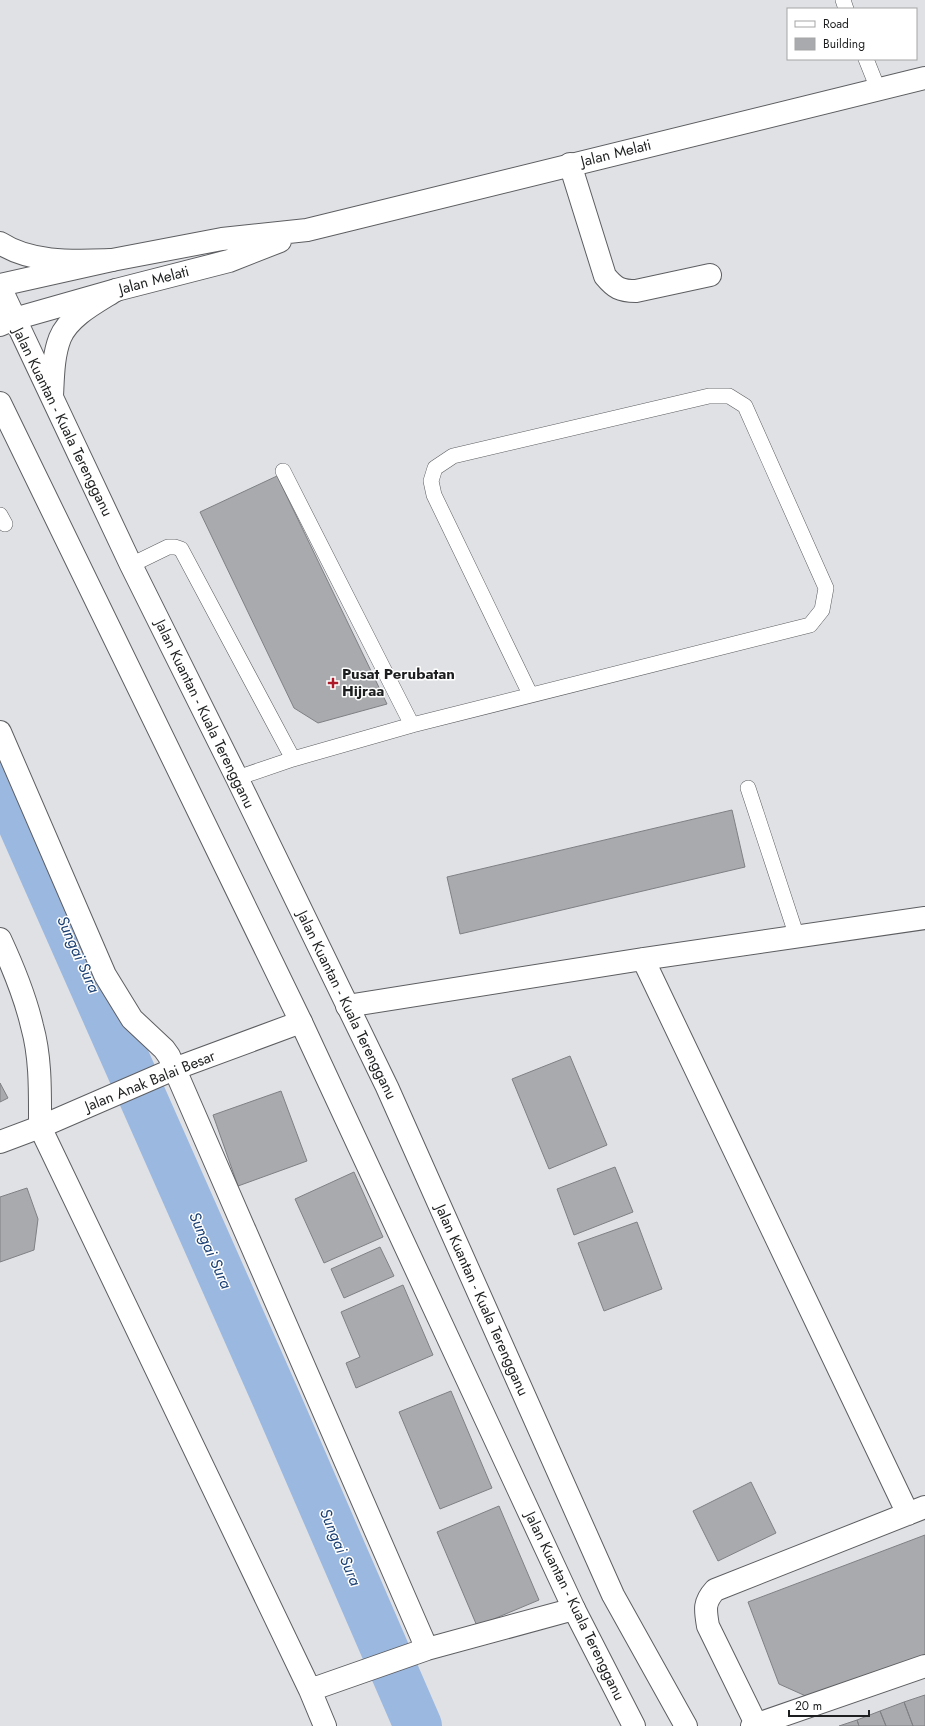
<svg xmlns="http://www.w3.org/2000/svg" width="925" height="1726" viewBox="0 0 925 1726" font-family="Jost,sans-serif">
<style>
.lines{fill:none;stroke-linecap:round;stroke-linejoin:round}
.river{stroke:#9bb8e1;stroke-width:48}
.building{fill:#a8aaad;stroke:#7f8084}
.lane-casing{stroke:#5d5e61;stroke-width:16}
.street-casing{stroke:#5d5e61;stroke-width:24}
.secondary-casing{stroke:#5d5e61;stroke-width:24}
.highway-casing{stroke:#5d5e61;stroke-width:24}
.lane{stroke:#fff;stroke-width:15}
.street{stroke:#fff;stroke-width:22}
.secondary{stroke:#fff;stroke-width:22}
.highway{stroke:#fff;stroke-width:22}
.poi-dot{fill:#ad1928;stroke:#fff;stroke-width:1.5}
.labels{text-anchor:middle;stroke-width:3;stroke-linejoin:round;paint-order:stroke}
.street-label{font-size:15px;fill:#1d1e1f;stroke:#fff}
.poi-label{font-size:15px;font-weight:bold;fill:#1d1e1f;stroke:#fff;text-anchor:start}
.water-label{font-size:16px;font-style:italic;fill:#1a3f72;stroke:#fff}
</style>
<rect width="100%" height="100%" fill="#dfe1e5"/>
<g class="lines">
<!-- river -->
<path class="river" d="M0,775L278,1403L418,1726"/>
</g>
<!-- building -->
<path class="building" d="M277,476L387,704L318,723L294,708L200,512Z
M732,810L745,867L460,934L447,877Z
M570,1056L607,1145L549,1169L512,1079Z
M0,1083L8,1098L0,1102Z
M281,1091L307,1161L238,1186L213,1115Z
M615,1167L633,1212L574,1235L557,1189Z
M354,1172L383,1237L324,1263L295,1199Z
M27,1188L38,1219L34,1250L0,1262V1197Z
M637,1222L662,1289L604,1311L578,1243Z
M380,1247L394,1276L344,1298L331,1269Z
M403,1285L433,1355L356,1388L346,1363L360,1357L341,1312Z
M451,1391L492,1488L440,1509L399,1412Z
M751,1482L776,1533L718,1561L693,1511Z
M499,1506L539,1600L477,1626L437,1532Z
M925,1535V1656L808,1697L779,1684L748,1602Z
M925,1695V1726H913L904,1702Z
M904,1702L913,1726H886L880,1711Z
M880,1711L886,1726H859L857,1720Z
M857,1720L859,1726H839Z"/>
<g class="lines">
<defs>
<path id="lane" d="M843,0L846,9
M866,59L878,89
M283,471L412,725
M0,515L5,524
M131,565L168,547H175L181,549L293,759L237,778
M293,759L412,725L810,625L822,610L826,588L745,406L729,396H709L453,456L435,468L431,481L434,495L530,694
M748,788L797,937"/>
<path id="street" d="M570,164L605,276C615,288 620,291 636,291L710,275
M0,732L105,975L132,1019L164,1049L169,1056L427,1649
M0,939C13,967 25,996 32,1026C41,1058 40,1093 40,1127L310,1690L325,1726
M643,959L908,1514
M347,1006L643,959L925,918
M310,1690L427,1649L574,1609
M752,1726L925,1666
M757,1726L708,1626C705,1609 704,1602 715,1590L925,1507"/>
<path id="secondary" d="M0,285L112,260L222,239L307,230L925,78
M0,325L14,319L116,290L229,261L280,241
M0,1142L40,1127L174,1069L301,1022"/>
<path id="highway" d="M0,243C32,264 76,261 112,260
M0,287L131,565L237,778L387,1087L613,1595L686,1726
M52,396C53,377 53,356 60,338C69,316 97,302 116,290
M0,403L301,1022L574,1609L634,1726"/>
</defs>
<!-- lane casing -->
<use href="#lane" class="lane-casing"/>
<!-- street casing -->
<use href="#street" class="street-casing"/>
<!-- secondary casing -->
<use href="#secondary" class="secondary-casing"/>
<!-- highway casing -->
<use href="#highway" class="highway-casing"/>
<!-- lane -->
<use href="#lane" class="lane"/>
<!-- street -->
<use href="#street" class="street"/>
<!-- secondary -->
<use href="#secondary" class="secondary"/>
<!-- highway -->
<use href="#highway" class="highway"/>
</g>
<!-- markers -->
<path class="poi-dot" d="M331 677h4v4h4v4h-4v4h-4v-4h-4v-4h4z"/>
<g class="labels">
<!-- street labels -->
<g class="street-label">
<text transform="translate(616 153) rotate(-14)" y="5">Jalan Melati</text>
<text transform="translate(154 280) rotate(-15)" y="5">Jalan Melati</text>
<text transform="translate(63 422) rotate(64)" y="5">Jalan Kuantan - Kuala Terengganu</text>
<text transform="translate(205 714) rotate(64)" y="5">Jalan Kuantan - Kuala Terengganu</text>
<text transform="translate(347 1005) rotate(64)" y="5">Jalan Kuantan - Kuala Terengganu</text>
<text transform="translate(150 1081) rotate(-22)" y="5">Jalan Anak Balai Besar</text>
<text transform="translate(482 1300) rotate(66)" y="5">Jalan Kuantan - Kuala Terengganu</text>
<text transform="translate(575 1606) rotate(64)" y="5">Jalan Kuantan - Kuala Terengganu</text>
</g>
<!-- poi labels -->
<g class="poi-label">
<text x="342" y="679">Pusat Perubatan<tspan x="342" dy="17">Hijraa</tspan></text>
</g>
<!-- water labels -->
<g class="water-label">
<text transform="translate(79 954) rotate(66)" y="6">Sungai Sura</text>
<text transform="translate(211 1250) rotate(66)" y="6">Sungai Sura</text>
<text transform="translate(341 1547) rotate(67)" y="6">Sungai Sura</text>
</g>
</g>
<!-- legend -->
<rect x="787" y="8" width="130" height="52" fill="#ffffff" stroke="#a5a5a5"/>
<rect x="795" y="21" width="20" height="6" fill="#ffffff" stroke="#a5a5a5"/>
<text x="823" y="28" font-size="12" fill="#1d1e1f">Road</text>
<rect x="795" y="38" width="20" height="12" fill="#a8aaad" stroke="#a5a5a5"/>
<text x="823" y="48" font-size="12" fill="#1d1e1f">Building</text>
<!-- scale -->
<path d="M789 1710v6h80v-6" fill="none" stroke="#1d1e1f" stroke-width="2"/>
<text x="795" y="1710" font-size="12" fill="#1d1e1f" stroke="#ffffff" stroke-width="3" paint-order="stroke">20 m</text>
</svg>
